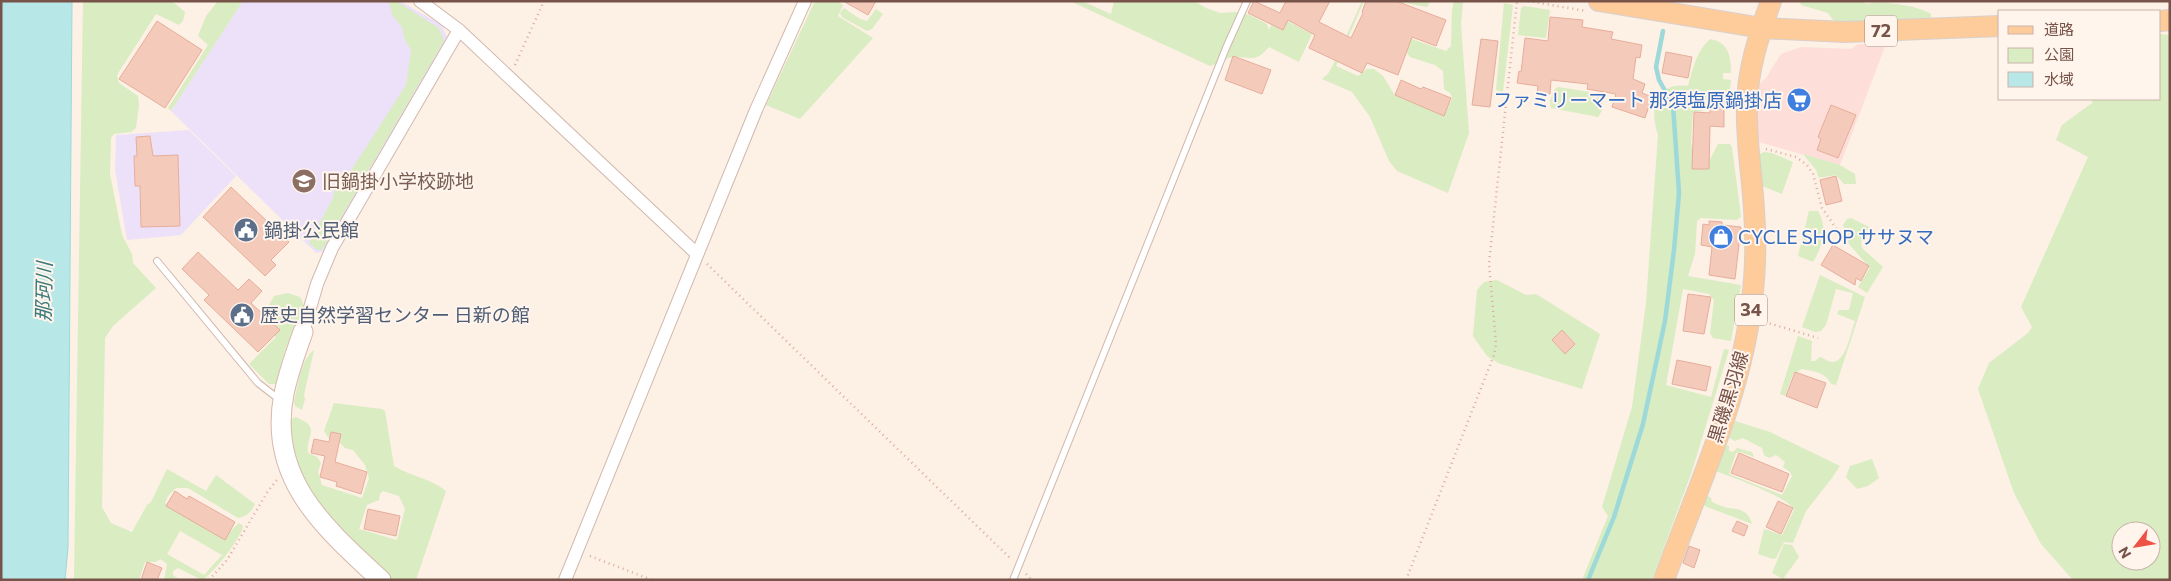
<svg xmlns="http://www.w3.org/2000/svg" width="2171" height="581" viewBox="0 0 2171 581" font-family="Commissioner,'Noto Sans JP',sans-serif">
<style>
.commercial{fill:#feded8}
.education{fill:#ede1fa}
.green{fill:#d9ecc2;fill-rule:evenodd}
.water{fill:#b8e7e8;stroke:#9ed9da}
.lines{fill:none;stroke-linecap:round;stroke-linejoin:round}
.stream{stroke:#9ed9da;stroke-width:4.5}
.building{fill:#f4cabb;stroke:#e7ad9b}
.lane-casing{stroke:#d1b8ad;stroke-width:8}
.street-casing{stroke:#d1b8ad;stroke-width:14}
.secondary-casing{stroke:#d7b9ac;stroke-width:21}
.primary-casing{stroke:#d9cfcc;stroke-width:22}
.path{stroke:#d9ad9e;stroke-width:2.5;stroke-dasharray:1 4;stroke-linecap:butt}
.lane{stroke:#fff;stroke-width:6}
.street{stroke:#fff;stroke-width:12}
.secondary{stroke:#fff;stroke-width:19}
.primary{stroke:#fecc9b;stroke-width:20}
.labels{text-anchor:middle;stroke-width:4;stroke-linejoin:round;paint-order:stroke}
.shield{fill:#fff5ec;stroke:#a0847a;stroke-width:1}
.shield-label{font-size:18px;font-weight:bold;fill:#775349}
.shop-label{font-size:19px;fill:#366cbe;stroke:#fff5ec;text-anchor:end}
.education-label{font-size:19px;fill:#785e54;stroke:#fff5ec;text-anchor:start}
.service-label{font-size:19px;fill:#4e5e75;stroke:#fff5ec;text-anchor:start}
.street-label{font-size:19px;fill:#775349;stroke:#fff5ec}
.water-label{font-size:20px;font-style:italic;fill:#3c7b7d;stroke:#fff5ec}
</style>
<rect width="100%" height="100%" fill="#fdf0e5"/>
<!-- commercial -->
<path class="commercial" d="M1858,44H1886L1840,165L1755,141L1758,85L1766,78L1781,54L1801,47L1851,49Z"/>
<!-- education -->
<path class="education" d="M243,1H400L442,25L448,40L323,252L316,253L171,111Z
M189,130L236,176L181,235L127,240L115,170L116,135Z"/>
<!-- green -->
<path class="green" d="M83,1H172L185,12L183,21L179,25L156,14L117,75L119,83L138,96L139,105L136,128L131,132L114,134L111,138L110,174L122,235L132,254L133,263L156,288L113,326L105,338L102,507L111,523L132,532L147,505L151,502L167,469L206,491L216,475L255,504C251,512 248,516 238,518L188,488H176L168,496L165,503L225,536L239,523L243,526C241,538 213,574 202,580L178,568L173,571V575L180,580H164L167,564L160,559L156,562H145L139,580H74ZM180,531L222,555L204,575L167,554Z
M218,1H243L171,111L168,108L208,45L198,36L206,16Z
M386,1H396L439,28L444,41L322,250H317L309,243L333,198L335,188L343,183L406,85L411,50L404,38L402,27L392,15L390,4Z
M815,1H837L843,5L838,16L873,38L800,119L766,105Z
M1070,1H1082L1111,14L1114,1H1194L1206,8L1220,13L1237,12L1250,15L1267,24L1269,30L1276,15L1312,34L1299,62L1269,47C1253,66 1248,54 1229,58C1222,60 1217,64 1210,66Z
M1362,1H1364L1336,66L1358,76L1367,69H1374L1383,76L1394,94L1440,113L1446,112L1452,99L1451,94L1444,89L1443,71L1435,65L1410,57L1404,49L1379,41L1397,1H1430L1427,7L1405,3L1401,5L1408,35L1412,39L1446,51L1451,46L1452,10L1454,1H1463L1461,25L1469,133L1448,193L1397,171L1389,161L1370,117L1352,92L1322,79L1328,74L1333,65Z
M1799,1H1860L1867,4C1880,0 1920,6 1931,14V22L1851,27L1833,20L1828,13L1801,5Z
M1504,3L1513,5L1503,92L1496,90Z
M1524,6L1550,10L1546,38L1518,35L1521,8Z
M844,8L860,19L867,21L876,9L883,14L872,29L867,31L842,17L840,13Z
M2160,34L2170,35V580H2073L2041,544L2014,493L1978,389L1989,363L2028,333L2032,327L2021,307L2088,157L2056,140L2062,125L2092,103V99H2160ZM2121,531H2151V561H2121Z
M1710,39C1729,42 1731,57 1731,73H1723V79L1731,80L1729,105H1708L1709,101L1701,97L1702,111L1693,112L1691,143L1696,165H1707L1718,144H1730L1732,147L1741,217L1737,220L1701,218L1697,221L1695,254L1688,276L1741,285L1731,341L1713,338L1710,333L1714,300L1709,294L1683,289L1666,385L1711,397L1724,349L1729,350L1692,471L1652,580H1582L1608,516L1602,507L1632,407L1646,303L1658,135C1649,109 1655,82 1688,86C1693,68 1696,52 1710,39Z
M1558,87L1602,94C1603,103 1604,109 1598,117L1551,108L1550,101L1554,90Z
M1764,152L1772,153L1793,162L1782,194L1760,185L1758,158L1760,154Z
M1803,154L1840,165L1855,174L1856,184H1844L1836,175L1819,178L1816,170Z
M1809,211H1818C1828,229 1823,245 1813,262L1798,256Z
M1851,218L1869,227L1861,243L1862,248L1883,267L1867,293L1858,287L1870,268L1849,244L1843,225L1847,219Z
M1820,275L1865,297L1836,385L1831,384C1826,372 1812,371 1802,369L1793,374L1785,396L1780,394L1798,336L1812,341L1811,361H1815L1820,357C1824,358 1828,362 1832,362C1846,363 1851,331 1855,321L1837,314L1839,310H1849L1853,293L1836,289L1826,325L1821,331L1815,332L1802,327Z
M1497,280L1526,295L1536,294L1600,334L1582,389L1498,363L1487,356L1473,336L1477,290L1484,282ZM1562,330L1575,343L1565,354L1552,340Z
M288,293L300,297C312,318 295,326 289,341C283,355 280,369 276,384H269L249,364L276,337C268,332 267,321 265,312L274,296Z
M314,350L304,395L305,399L302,410L295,406L294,402C298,387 300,360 314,350Z
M334,403L382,409L385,411L394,466C410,476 432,479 446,491L416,580H386L314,502L290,452L289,421L295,417C323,427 305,436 308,453L317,457L321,463L318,472L322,485L362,498L369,478L365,465L353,450L345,448L339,442L330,440L324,431ZM383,491L399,496L405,509L397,540L359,529L367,505L379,500L380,494Z
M1735,421L1770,432L1840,466L1832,478L1806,511L1793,543L1784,542L1776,558L1773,559L1758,554L1764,529L1782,535L1794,510C1789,497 1731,477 1716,471L1726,445L1729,446V451L1733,452L1737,448L1752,452L1754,457L1740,452L1736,453L1729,474L1782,495L1792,476L1790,472L1783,467L1785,462L1776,455L1769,458L1764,455L1762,448L1743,438L1735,441L1729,438Z
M1872,459L1879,478L1868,486L1857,489L1846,477L1850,466Z
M1706,495L1711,498L1712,502C1717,504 1723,507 1728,508C1740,509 1749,511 1752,524L1702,505Z
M1784,544L1792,545L1799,557L1783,579L1772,573Z"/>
<!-- water -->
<path class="water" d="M1,1H72L68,547L65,580H1Z"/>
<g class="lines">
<!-- stream -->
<path class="stream" d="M1588,580L1614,517L1643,424L1665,321L1674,250L1679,193L1673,105L1659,80L1656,67L1663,31"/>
</g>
<!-- building -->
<path class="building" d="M843,1H876L868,15Z
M1254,1L1280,13L1286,1H1330L1319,22L1351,38L1363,13L1362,12L1366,1H1396L1446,20L1436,46L1412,37L1398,75L1367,63L1362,73L1309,48L1315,35L1288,20L1283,30L1248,13Z
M1550,17L1583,20L1582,27L1613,32L1611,39L1642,45L1640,58L1636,57L1633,79L1645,84L1642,93L1652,97L1645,118L1612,107L1616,94L1587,89L1588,84L1551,80L1550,94L1537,92L1538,86L1517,83L1519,71L1521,72L1525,38L1548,41Z
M157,21L202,50L165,108L119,79Z
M1481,39L1498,41L1490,107L1472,105Z
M1666,52L1692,57L1688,78L1662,73Z
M1233,56L1271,70L1262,94L1225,80Z
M1401,80L1421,89L1423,87L1451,98L1444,116L1395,95Z
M1831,105L1856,115L1838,158L1817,150L1821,139L1818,137Z
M1710,107H1724V127L1710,126L1709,169H1692L1694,112L1710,113Z
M150,136L153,156L178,155L180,226L141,227L140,186H135L134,156H137L136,137Z
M1836,176L1842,201L1826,205L1820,180Z
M231,187L289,242L271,260L276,265L265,276L203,217Z
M1709,221L1722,222V225L1741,227L1735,279L1709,275L1712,247L1701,245L1703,224L1709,225Z
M1833,245L1869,266L1861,281L1856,278L1855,285L1821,265Z
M198,252L238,290L249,279L262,291L251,303L280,330L258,352L204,300L209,295L182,269Z
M1688,294L1711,297L1704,334L1683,331Z
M1562,330L1575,344L1565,354L1552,340Z
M1677,360L1711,367L1706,391L1672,384Z
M1795,372L1826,383L1817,408L1786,396Z
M331,432L341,434L335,462L367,472L361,494L336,486L337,482L320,477L325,456L311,453L314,439L329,442Z
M1739,453L1789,474L1782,492L1731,473Z
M175,491L187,499L189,496L235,522L225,540L166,506Z
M1778,501L1793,508L1781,534L1766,527Z
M368,509L400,516L396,536L364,529Z
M1737,521L1748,526L1744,536L1732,531Z
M1689,546L1700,550L1694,568L1683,563Z
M147,562L162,568L157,580H141Z"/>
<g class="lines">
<defs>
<path id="lane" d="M157,261L258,383L280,400
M1013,580L1226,48L1247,1"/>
<path id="street" d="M420,1L459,30L697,254
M303,332L317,284L332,248L459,30
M565,580L756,110L805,1"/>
<path id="secondary" d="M303,332C296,352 288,373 284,394C267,479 325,528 381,580"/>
<path id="primary" d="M1599,1L1762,28L1845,32L2000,26
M2160,21L2170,20
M1664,580C1696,491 1742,394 1752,299C1756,269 1756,239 1754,209C1752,175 1746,142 1747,107C1747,71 1759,35 1771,1"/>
</defs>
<!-- lane casing -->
<use href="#lane" class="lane-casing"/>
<!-- street casing -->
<use href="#street" class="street-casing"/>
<!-- secondary casing -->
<use href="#secondary" class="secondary-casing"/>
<!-- primary casing -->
<use href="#primary" class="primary-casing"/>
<!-- path -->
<path class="path" d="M1528,1L1586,11
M515,65L544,1
M1766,149L1796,157L1807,165L1813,174L1822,208L1838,231
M707,264L1010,558
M1765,322L1818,338
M590,556L652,580
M1026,574L1032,580
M209,580L227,560L268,491L277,480
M1406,580L1494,355L1496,344L1489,263L1517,1"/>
<!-- lane -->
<use href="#lane" class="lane"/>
<!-- street -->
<use href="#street" class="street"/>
<!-- secondary -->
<use href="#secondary" class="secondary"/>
<!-- primary -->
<use href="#primary" class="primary"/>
</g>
<!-- icons -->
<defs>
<symbol id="supermarket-disc" viewBox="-11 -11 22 22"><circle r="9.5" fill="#3f7fe0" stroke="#fff5ec"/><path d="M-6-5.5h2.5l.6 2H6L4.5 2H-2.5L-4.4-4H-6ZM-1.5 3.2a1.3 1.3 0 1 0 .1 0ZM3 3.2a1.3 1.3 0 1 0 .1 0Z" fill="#fff"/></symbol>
<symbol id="school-disc" viewBox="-11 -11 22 22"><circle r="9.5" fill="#8d6e63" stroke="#fff5ec"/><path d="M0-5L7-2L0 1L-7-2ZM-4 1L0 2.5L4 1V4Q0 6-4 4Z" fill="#fff"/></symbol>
<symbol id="civic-disc" viewBox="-11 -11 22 22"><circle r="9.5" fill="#5c6f8a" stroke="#fff5ec"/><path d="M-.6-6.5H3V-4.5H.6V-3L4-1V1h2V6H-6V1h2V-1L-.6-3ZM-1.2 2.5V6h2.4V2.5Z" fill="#fff"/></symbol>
<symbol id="shop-disc" viewBox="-11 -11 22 22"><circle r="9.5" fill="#3f7fe0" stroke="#fff5ec"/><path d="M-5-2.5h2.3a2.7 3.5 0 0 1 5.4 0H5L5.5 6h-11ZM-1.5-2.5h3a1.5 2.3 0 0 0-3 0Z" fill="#fff"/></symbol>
</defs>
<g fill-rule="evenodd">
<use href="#supermarket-disc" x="1785" y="86" width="28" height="28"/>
<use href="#school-disc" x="290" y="167" width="28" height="28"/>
<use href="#civic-disc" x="232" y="216" width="28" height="28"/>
<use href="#shop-disc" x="1707" y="223" width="28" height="28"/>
<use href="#civic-disc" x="228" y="301" width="28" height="28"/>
</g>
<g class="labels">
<!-- shield labels -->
<g class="shield">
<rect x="1865" y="15.5" width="32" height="31" rx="4"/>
<rect x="1735" y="294.5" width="32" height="31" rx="4"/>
</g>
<g class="shield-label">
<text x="1881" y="37">72</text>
<text x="1751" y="316">34</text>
</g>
<!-- shop labels -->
<g class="shop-label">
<text x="1782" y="107">ファミリーマート 那須塩原鍋掛店</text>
<text x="1738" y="244" text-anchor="start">CYCLE SHOP ササヌマ</text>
</g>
<!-- education labels -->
<g class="education-label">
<text x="322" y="188">旧鍋掛小学校跡地</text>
</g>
<!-- service labels -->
<g class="service-label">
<text x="264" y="237">鍋掛公民館</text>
<text x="260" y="322">歴史自然学習センター 日新の館</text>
</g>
<!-- street labels -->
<g class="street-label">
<text transform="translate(1728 397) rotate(-73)" y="7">黒磯黒羽線</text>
</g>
<!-- water labels -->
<g class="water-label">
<text transform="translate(44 292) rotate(-89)" y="7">那珂川</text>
</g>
</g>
<!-- border -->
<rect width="2171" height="581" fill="none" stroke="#775349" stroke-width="5"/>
<!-- legend -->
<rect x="1998" y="10" width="162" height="90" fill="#fff5ec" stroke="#c9b4ab"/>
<rect x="2008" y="26" width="25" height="8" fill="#fecc9b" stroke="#c9b4ab"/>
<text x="2044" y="35" font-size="15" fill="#775349">道路</text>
<rect x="2008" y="48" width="25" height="15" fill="#d9ecc2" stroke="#c9b4ab"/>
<text x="2044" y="60" font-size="15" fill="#775349">公園</text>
<rect x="2008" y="72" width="25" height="15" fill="#b8e7e8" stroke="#c9b4ab"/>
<text x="2044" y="85" font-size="15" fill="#775349">水域</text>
<!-- north arrow -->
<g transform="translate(2136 546) rotate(239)"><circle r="24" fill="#fff5ec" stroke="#c9b4ab"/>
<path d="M0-4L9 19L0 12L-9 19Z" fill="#ec5345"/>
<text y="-8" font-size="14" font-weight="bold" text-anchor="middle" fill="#775349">N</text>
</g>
</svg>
